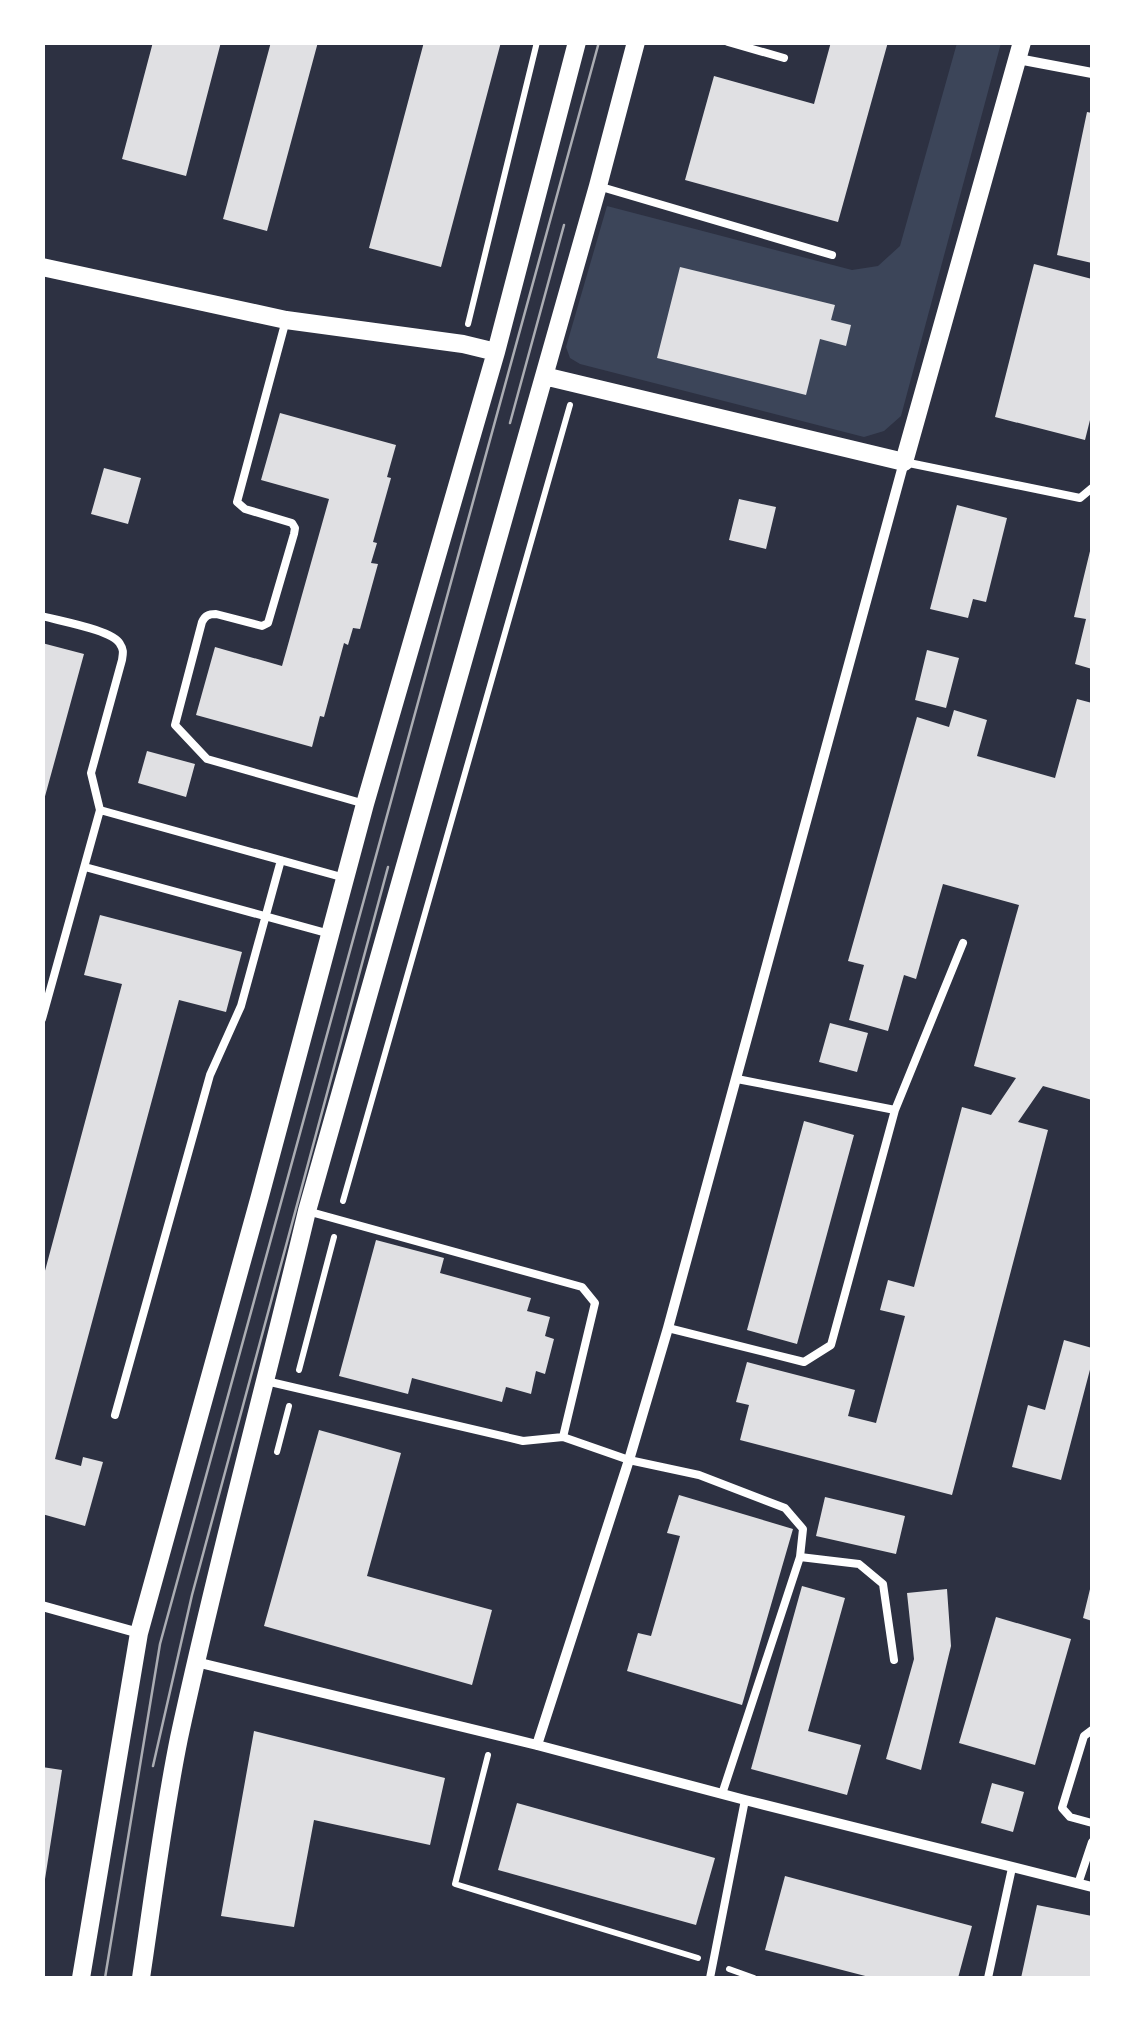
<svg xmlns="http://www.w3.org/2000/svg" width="1135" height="2021" viewBox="0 0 1135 2021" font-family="Mulish,sans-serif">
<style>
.green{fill:#3c4559}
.building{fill:#e0e0e3}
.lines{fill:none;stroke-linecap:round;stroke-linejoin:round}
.path{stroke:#fff;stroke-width:6}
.service{stroke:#fff;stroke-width:8}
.minor{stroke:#fff;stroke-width:10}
.tertiary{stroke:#fff;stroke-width:18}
.tram{stroke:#abadb3;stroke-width:2.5}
</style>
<rect width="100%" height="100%" fill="#2d3142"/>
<!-- green -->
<path class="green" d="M957,43H1001L901,416L884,431L864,437L580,364L570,358L566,347L607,206L852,270L878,266L900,246Z"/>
<!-- building -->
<path class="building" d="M153,42H221L186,176L122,159Z
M271,42H318L267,231L223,219Z
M424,42H501L441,267L369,248Z
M831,42H888L838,222L685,180L714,76L814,104Z
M1087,112L1092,113V263L1057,255Z
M1034,264L1092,279V412L1085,440L995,417Z
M680,267L835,305L831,320L851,325L846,346L820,339L806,395L657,358Z
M280,413L396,445L387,477L391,478L373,542L377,543L371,563L378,564L360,629L353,628L348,645L344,643L324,717L320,716L312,747L196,715L215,647L282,666L329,499L261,480Z
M104,468L141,478L128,524L91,514Z
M739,499L776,507L766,549L729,540Z
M957,505L1007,518L986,602L973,599L968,618L930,609Z
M1091,547H1092V669L1075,664L1086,619L1074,617Z
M42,643L84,654L44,800H42Z
M927,650L959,658L946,708L915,700Z
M1077,699L1092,703V1100L1043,1086L1018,1122L1048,1130L952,1495L740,1440L749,1405L736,1402L747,1362L855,1390L848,1416L876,1423L905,1316L880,1310L888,1280L914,1287L962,1107L991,1115L1016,1078L974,1066L1019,905L943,884L916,979L904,975L888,1031L849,1020L864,965L848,961L917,717L949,727L954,710L987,720L977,756L1055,778Z
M147,751L195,764L186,797L138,783Z
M100,915L242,952L226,1012L179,1000L55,1459L81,1466L83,1457L103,1462L85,1526L42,1514V1282L122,984L84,975Z
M830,1023L868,1033L857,1072L819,1062Z
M804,1121L854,1135L797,1344L747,1330Z
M376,1240L444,1258L440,1273L531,1298L527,1311L550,1317L545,1336L554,1339L545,1374L536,1371L531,1394L506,1387L502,1402L412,1378L408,1394L339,1376Z
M1064,1340L1092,1348V1362L1061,1480L1012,1467L1028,1405L1045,1410Z
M319,1430L401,1453L367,1576L492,1610L472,1685L264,1626Z
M679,1495L793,1529L742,1705L627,1671L638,1633L651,1636L680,1536L667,1533Z
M825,1497L905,1516L896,1554L816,1536Z
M1091,1585H1092V1621L1083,1618Z
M802,1586L845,1598L808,1731L861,1745L847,1795L751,1769Z
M947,1589L951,1646L921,1770L886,1759L914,1659L907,1593Z
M996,1617L1071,1639L1035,1765L959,1743Z
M254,1731L445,1778L430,1845L314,1820L294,1927L221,1916Z
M42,1767L62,1770L45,1879H42Z
M992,1783L1024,1792L1013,1832L981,1823Z
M517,1803L715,1858L696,1925L498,1870Z
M785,1876L972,1926L958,1978H873L765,1950Z
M1037,1905L1092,1916V1978H1021Z"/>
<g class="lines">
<!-- path -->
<path class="path" d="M468,324L537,42
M343,1201L570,405
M299,1370L334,1237
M277,1452L289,1406
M488,1755L455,1884L698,1958
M729,1969L754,1978"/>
<!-- service -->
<path class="service" d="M728,42L784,58
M598,186L832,255
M286,320L237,502L245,509L292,523L295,528L294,534L268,623L262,626L216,614C208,614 205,616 202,622L175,725L207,759L365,804
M904,462L1080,498L1092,488
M42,616C59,621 113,630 120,644C124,650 123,653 122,660L91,773L100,810
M85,867L330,934
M42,1019L100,810L345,878
M737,1079L895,1110
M307,1211L582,1287L595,1303L563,1437
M668,1328L804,1362L831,1345L895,1110L963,943
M266,1381L523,1441L563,1437L629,1460L699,1475L785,1508L803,1529L800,1557L722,1794
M115,1415L210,1075L241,1006L281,860
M800,1557L859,1564L883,1584L894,1660
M1092,1730L1084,1736L1062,1808L1070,1817L1092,1823
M1078,1884L1092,1842
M710,1978L745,1800
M988,1978L1012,1868"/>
<!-- minor -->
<path class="minor" d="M1018,59L1092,73
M42,1606L139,1633
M196,1662L537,1745L745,1800L1092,1887
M537,1745L629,1460L668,1328L904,462"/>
<!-- tertiary -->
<path class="tertiary" d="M42,267L286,320L463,344L496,352
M544,376L904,462L1022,42
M81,1978L139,1633L260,1196L365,804L496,352L577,42
M141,1978C153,1898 163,1817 179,1738C217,1561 265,1387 307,1211L598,186L636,42"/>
<!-- tram -->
<path class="tram" d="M510,423L564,225
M153,1766L192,1595L388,867
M105,1978L160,1644L599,42"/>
</g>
<!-- border -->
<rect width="1135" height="2021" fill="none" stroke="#ffffff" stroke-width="90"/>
</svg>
